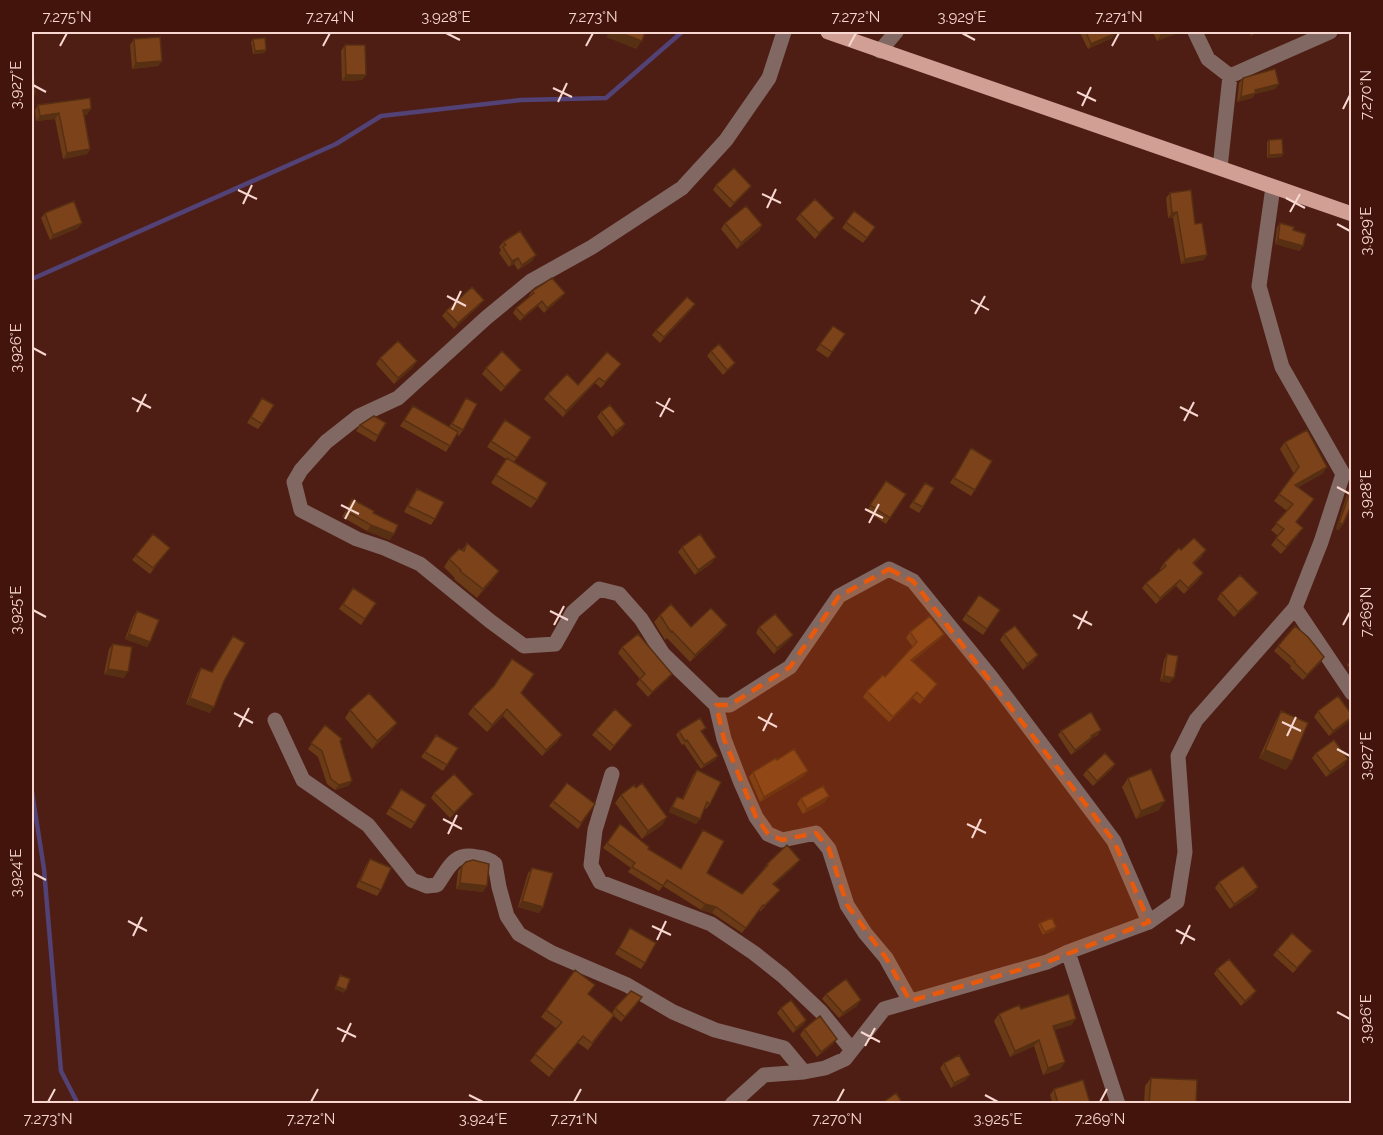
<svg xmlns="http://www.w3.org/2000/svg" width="1383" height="1135" viewBox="0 0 1383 1135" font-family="Raleway,sans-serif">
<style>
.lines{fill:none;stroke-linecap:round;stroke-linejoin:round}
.stream{stroke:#524276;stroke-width:4.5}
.minor{stroke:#816862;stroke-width:15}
.major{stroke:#d29f94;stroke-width:15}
.wall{fill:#6b3a16}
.shaded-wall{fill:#572f12}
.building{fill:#7c431a;stroke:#572f12;stroke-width:1.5}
.marked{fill:#e8590c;fill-opacity:0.2;stroke:#e8590c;stroke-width:4.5;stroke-dasharray:12 8;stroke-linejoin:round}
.ticks{fill:none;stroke:#f7d7d0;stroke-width:2}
.neatline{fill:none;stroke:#f7d7d0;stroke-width:2}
.ticks-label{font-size:15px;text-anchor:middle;fill:#f7d7d0}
</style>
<rect width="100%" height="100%" fill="#4e1e15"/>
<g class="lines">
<!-- stream -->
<path class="stream" d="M32,279L336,144L381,116L521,100L606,98L682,32
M32,792L44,869L61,1071L78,1104"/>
<!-- minor -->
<path class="minor" d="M784,32L769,78L726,140L682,188L592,247L531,281L486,318L398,398L359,416L326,442L301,470L294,482L301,510L357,539L384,548L420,564L490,621L524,646L555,644L573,612L599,589L619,594L641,619L663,654L716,705H730L790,667L839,596L889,569L913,581L991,677L1114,841L1149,922
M1195,32L1208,59L1230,76
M880,51L896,32
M1220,168L1230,76L1330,32
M1295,608L1352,693
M716,705L724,739L741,783L756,817L768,834L782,840L816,833L829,849L847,905L865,933L886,958L910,1001
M275,720L303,780L368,825L412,880L427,886L437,885C449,868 453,852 477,857C485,858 489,859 495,864L499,887L507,916L519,934L552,953L627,985L673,1012L715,1030L784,1048L804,1072
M612,774L595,830L591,865L600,882L711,924L754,953L783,976L821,1012L852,1050
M1068,952L1118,1104
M732,1104L764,1075L804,1072L825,1068L845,1059L884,1009L1047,962L1068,952L1149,922L1177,902L1185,852L1178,756L1196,720L1295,608L1321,542L1343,474L1282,367L1259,286L1273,187"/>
<!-- major -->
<path class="major" d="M828,32L1352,214"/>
</g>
<!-- wall -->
<path class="wall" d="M1081,32H1116L1112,38L1088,49L1080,33Z
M1153,32H1178L1177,33L1157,41Z
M1249,32H1257L1251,36Z
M134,39L162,61L158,66L132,69L130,45Z
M253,39L266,50L264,53L253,54L251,42Z
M345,45L366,75L362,80L342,81L341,51Z
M1243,78L1279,84L1275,89L1255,94L1252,98L1237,102L1239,83Z
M38,105L87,115H84L90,149L87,154L63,159L55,119L36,121L35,110Z
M1269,140L1283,154L1281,157L1267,158V142Z
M716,185L751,186L747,191L730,208L713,190Z
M1170,193L1195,224L1204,260L1181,264L1173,218H1168L1166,198Z
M854,211L875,227L863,243L842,228Z
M45,213L82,223L78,228L50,240L41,218Z
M800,214L830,223L815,239L796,219Z
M725,223L762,225L759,231L737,249L721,229Z
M1280,223L1293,230L1300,251L1275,244L1277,227Z
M503,242L536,255L532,261L518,270L514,264L509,267L499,253L501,250L499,247Z
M532,291L565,293L561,298L544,313L538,306L520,321L513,313L516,308L530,296H529Z
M480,305L454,329L442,316L446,311Z
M691,310L660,343L652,335L656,330Z
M833,326L845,334L828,358L816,350Z
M711,351L735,363L731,368L723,375L707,356Z
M380,358L417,361L413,367L394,384L376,364Z
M621,364L601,388L595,383L563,417L544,399L548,394L578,385Z
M486,368L517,375L501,392L482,374Z
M262,398V424L258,429L247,423Z
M466,398L463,430L459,436L457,434L446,452L400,426L413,406L449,427Z
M601,412L625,424L621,430L612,437L597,417Z
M505,420L531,437L514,462L537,500L531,508L491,483L506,459L487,447Z
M386,423L375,442L356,431L360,425Z
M1285,442L1327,467L1322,474L1298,487L1296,522L1298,535L1281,554L1271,545L1278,536L1271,530L1287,511L1274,501L1294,474L1280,449Z
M971,448L975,490L971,496L950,483Z
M1352,479V503L1343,524L1339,530L1336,529Z
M886,481L906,494L886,524L867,511Z
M921,488L923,507L919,513L909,507Z
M417,489L435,519L431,525L404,512L413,494Z
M352,499L373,513L390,540L367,531L342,517Z
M467,543L493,580L477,598L454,579L455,578L444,567L449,559L462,550Z
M682,547L712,563L695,575L678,552Z
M1181,550L1202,556L1194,564L1199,579L1184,594L1176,586L1156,604L1142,588L1146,583L1161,570L1160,569L1164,563Z
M166,553L150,574L132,560L136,555Z
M353,588L365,619L361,625L339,609Z
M1221,593L1254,599L1234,617L1217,599Z
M979,595L1000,610L983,635L962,620Z
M137,611L150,642L147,647L125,639L133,617Z
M660,615L691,627L727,625L722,632L690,662L667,638L665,640L654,622Z
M759,627L793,635L789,640L774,654L756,633Z
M910,632L944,634L940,639L913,661L937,684L920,704L913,698L889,722L863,697L867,691L885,677L913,647L906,638Z
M1004,634L1034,661L1023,670L1000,640Z
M233,636L224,681L210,713L186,704L197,674L201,668L212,672Z
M113,644L124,678L104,674L109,649Z
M1278,646L1324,657L1320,663L1303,680L1290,668L1291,666L1274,651Z
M622,647L668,679L648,697L636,684L640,679L618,653Z
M1167,654L1170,683L1160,681L1164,660Z
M1352,659V671L1347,665Z
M521,693L562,735L557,742L542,756L503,716L487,732L468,714L473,707Z
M350,710L391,731L372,749L345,718Z
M1281,711L1292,761L1286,770L1259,758L1276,720Z
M1318,711L1352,717L1348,722L1329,736L1314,717Z
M325,725L340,741L352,781L348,786L335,790L327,784L318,757L308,749Z
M596,730H628L610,751L592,735Z
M679,731L702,733L718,756L715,760L701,769L684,744L682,745L676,735Z
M1061,731L1098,735L1092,738L1089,742L1071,755L1058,735Z
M436,735L458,748L443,771L421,757Z
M1316,753L1344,765L1326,777L1312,758Z
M777,760L804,776L760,802L749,777L753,772Z
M1115,764L1111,770L1093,786L1083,775L1087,770Z
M697,770L710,804L706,809L704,808L700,819L696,824L669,812L673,803L677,797L682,799L693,775Z
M1128,778L1159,810L1136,819L1122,787Z
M567,783L595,804L578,829L549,806Z
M434,793L473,794L469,799L450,818L431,798Z
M397,795L415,823L411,829L386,814Z
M621,795L667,817L662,825L642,839L615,803Z
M801,798L825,802L803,814L797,804Z
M620,824L648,849L681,869L703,830L707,873L742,894L764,870L763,869L767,864L796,865L774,885L780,890L760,912L759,910L742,933L712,913L701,910L663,886L659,891L628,872L631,868L603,848Z
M370,859L381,890L377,896L356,887L366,865Z
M462,866L483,892L456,889L458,871Z
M532,868L543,907L539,913L518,907L528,873Z
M1219,882L1258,887L1254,893L1230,909L1215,888Z
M1040,923L1056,927L1054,930L1043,935L1038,925Z
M630,928L645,963L641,969L615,954Z
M1277,950L1308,956L1293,973L1273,955Z
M1217,969L1252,997L1241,1006L1214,974Z
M575,970L588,994L612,1013L615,1008L638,1003L621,1022L614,1016L588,1050L578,1043L549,1077L530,1061L557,1029L541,1017Z
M826,994L857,1006L839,1018L822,999Z
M781,1008L806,1020L803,1025L793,1033L777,1013Z
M1021,1009L1076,1019L1071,1025L1055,1030L1065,1062L1060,1069L1043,1075L1034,1046L1010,1057L994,1021L999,1014Z
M804,1029L833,1044L817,1057L800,1035Z
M944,1063L966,1080L951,1088L940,1068Z
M1151,1078L1196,1104H1144L1145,1086Z
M1054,1089L1090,1104H1053L1050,1095Z"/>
<!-- shaded-wall -->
<path class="shaded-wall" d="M610,32H618L642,41L636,49L606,37Z
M1170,32H1178L1177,33L1157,41L1161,35Z
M1116,33L1112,38L1088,49L1091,44Z
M266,50L264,53L253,54L255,51Z
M162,61L158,66L132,69L136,63Z
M346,75H366L362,80L342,81Z
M1279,84L1275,89L1255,94L1252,98L1237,102L1241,97L1255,90Z
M91,109L87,115L79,116L83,110Z
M59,113L55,119L36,121L40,116Z
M90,149L87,154L63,159L67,153Z
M1283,154L1281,157L1267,158L1269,155Z
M751,186L747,191L730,208L734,203Z
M1177,212L1173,218H1168L1172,213Z
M834,218L830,223L815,239L819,233Z
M82,223L78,228L50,240L53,235Z
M762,225L759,231L737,249L741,243Z
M1278,239L1303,246L1300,251L1275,244Z
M536,255L532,261L518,270L522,265Z
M1207,255L1204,260L1181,264L1185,259Z
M518,258L514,264L509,267L512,261Z
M565,293L561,298L544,313L547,308Z
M484,300L480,305L454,329L458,323Z
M542,301L538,306L520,321L524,316Z
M695,304L691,310L660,343L664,337Z
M417,361L413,367L394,384L398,378Z
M735,363L731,368L723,375L727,370Z
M521,370L517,375L501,392L505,387Z
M599,378L595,383L563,417L566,411Z
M625,424L621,430L612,437L616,431Z
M1327,467L1322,474L1290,492L1295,485Z
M1339,523L1343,524L1339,530L1336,529Z
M371,525L394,534L390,540L367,531Z
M1206,550L1202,556L1189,568L1193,563Z
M716,557L712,563L695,575L698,570Z
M499,571L493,580L477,598L483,589Z
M1203,573L1199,579L1184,594L1188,588Z
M1180,580L1176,586L1156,604L1160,598Z
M1258,593L1254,599L1234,617L1238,612Z
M727,625L722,632L690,662L695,655Z
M129,634L150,642L147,647L125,639Z
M944,634L940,639L908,665L911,660Z
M793,635L789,640L774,654L777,648Z
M1038,655L1034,661L1023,670L1027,664Z
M1324,657L1320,663L1303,680L1307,675Z
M108,669L128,672L124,678L104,674Z
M672,674L668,679L648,697L652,692Z
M1164,676L1174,678L1170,683L1160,681Z
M917,692L913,698L889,722L893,717Z
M190,698L214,707L210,713L186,704Z
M507,709L503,716L487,732L492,725Z
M1352,717L1348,722L1329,736L1333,731Z
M397,723L391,731L372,749L377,741Z
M1101,730L1098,735L1092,738L1089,742L1071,755L1075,750L1091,736Z
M562,735L557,742L542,756L546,750Z
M1265,750L1292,761L1286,770L1259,758Z
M718,756L715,760L701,769L704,765Z
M1348,759L1344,765L1326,777L1330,772Z
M1115,764L1111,770L1093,786L1097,781Z
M808,771L804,776L760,802L764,797Z
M352,781L348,786L335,790L339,785Z
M473,794L469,799L450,818L454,813Z
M829,796L825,802L803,814L807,809Z
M1165,801L1159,810L1136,819L1141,811Z
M672,807L700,819L696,824L669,812Z
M667,817L662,825L642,839L648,831Z
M800,860L796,865L770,889L773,884Z
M460,883L487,886L483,892L456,889Z
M1258,887L1254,893L1230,909L1234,904Z
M522,901L543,907L539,913L518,907Z
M705,904L716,907L712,913L701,910Z
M1056,927L1054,930L1043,935L1045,932Z
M336,986L346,990L344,993L334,989Z
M1256,991L1252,997L1241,1006L1245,1001Z
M861,1000L857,1006L839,1018L843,1013Z
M1076,1019L1071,1025L1048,1032L1053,1026Z
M806,1020L803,1025L793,1033L796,1028Z
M583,1036L578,1043L549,1077L554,1070Z
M837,1039L833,1044L817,1057L821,1052Z
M1039,1040L1034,1046L1010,1057L1015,1051Z
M1065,1062L1060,1069L1043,1075L1048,1068Z
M970,1075L966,1080L951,1088L954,1083Z"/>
<!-- building -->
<path class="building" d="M618,32H645L642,41Z
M1086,32H1116V33L1091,44Z
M1159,32H1170L1161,35Z
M160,37L162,61L136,63L134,39Z
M265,38L266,50L255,51L253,39Z
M345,45H365L366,75H346Z
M32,59L35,94L32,95Z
M1275,69L1279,84L1255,90L1256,93L1241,97L1243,78Z
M90,98L91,109L83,110L90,149L67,153L59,113L40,116L38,105Z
M1282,139L1283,154L1269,155V140Z
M734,168L751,186L734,203L716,185Z
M1191,190L1195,224L1202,223L1207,255L1185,259L1177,212L1172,213L1170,193Z
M815,199L834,218L819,233L800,214Z
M74,201L82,223L53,235L45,213Z
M746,206L762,225L741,243L725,223Z
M854,211L875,227L867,238L846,222Z
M1280,223L1294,227L1293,230L1306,234L1303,246L1278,239Z
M520,231L536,255L522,265L518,258L512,261L503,247L506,245L503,242Z
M552,278L565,293L547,308L542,301L524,316L516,308L534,293L532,291Z
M472,287L484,300L458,323L446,311Z
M687,297L695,304L664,337L656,330Z
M833,326L845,334L832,352L820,344Z
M398,341L417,361L398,378L380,358Z
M719,344L735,363L727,370L711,351Z
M502,351L521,370L505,387L486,368Z
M607,352L621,364L605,382L599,378L566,411L548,394L567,374L578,385Z
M262,398L274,405L262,424L251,417Z
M466,398L477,404L463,430L452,424Z
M610,405L625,424L616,431L601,412Z
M413,406L458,432L450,446L404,420Z
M374,416L386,423L378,436L360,425Z
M505,420L531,437L517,458L491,441Z
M1307,430L1327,467L1295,485L1314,499L1296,522L1303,528L1286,547L1276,538L1284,529L1276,523L1293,504L1279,494L1299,467L1285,442Z
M971,448L992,461L975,490L954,478Z
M507,458L547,483L537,500L496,475Z
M886,481L906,494L890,518L870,505Z
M925,483L934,488L923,507L913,502Z
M1352,486V503L1343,524L1339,523Z
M417,489L444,502L435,519L408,506Z
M352,499L374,511L373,513L398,525L394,534L371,525L346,511Z
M153,534L170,548L153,568L136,555Z
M700,534L716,557L698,570L682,547Z
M1194,538L1206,550L1193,563L1203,573L1188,588L1180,580L1160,598L1146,583L1166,566L1164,563L1179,548L1181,550Z
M467,543L499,571L483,589L460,571L461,570L449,559L459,549L464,551Z
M1240,575L1258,593L1238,612L1221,593Z
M353,588L376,603L365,619L343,604Z
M979,595L1000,610L987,629L966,614Z
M671,604L691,627L711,608L727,625L695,655L672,631L671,632L660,615Z
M137,611L159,620L150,642L129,634Z
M775,614L793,635L777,648L759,627Z
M930,616L944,634L911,660L937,684L924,699L917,692L893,717L867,691L883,675L885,677L917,642L910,632Z
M1015,626L1038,655L1027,664L1004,634Z
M1295,626L1308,637L1324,657L1307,675L1294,662L1295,661L1278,646Z
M638,634L672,674L652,692L640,679L645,674L622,647Z
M233,636L245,643L224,681L214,707L190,698L201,668L212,672Z
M113,644L132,647L128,672L108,669Z
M1167,654L1178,656L1174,678L1164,676Z
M512,659L534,674L521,693L562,735L546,750L507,709L492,725L473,707L494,686Z
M369,693L397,723L377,741L350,710Z
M1338,696L1352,715V717L1333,731L1318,711Z
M615,709L632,725L614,746L596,730Z
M1281,711L1308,723L1292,761L1265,750Z
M1091,712L1101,730L1091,736L1092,737L1075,750L1061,731Z
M700,718L706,728L701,731L718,756L704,765L687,740L685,741L679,731Z
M325,725L342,739L340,741L352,781L339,785L331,779L322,751L311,743Z
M436,735L458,748L447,765L425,752Z
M1334,740L1348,759L1330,772L1316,753Z
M794,749L808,771L764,797L753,772L776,758L777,760Z
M1105,753L1115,764L1097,781L1087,770Z
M1151,769L1165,801L1141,811L1128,778Z
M697,770L721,782L710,804L707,802L700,819L672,807L677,797L683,799Z
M454,774L473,794L454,813L434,793Z
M567,783L595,804L581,823L553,801Z
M642,783L667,817L648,831L621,795L634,785L636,788Z
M823,786L829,796L807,809L801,798Z
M401,789L426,805L415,823L390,808Z
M620,824L649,847L648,849L681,869L703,830L724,841L707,873L742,894L768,865L767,864L787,845L800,860L773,884L780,890L764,906L763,905L746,928L716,907L705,904L667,880L663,886L632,867L635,863L607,843Z
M370,859L391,868L381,890L360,881Z
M473,860L489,864L487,886L460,883L462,866L466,862Z
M1243,866L1258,887L1234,904L1219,882Z
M532,868L553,873L543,907L522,901Z
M1052,918L1056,927L1045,932L1040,923Z
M630,928L656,943L645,963L619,948Z
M1292,933L1312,951L1297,968L1277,950Z
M1229,959L1256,991L1245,1001L1217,969Z
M575,970L595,985L588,994L614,1015L592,1043L583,1036L554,1070L535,1054L562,1022L546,1010Z
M340,975L350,979L346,990L336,986Z
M846,979L861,1000L843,1013L826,994Z
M631,991L642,997L625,1017L615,1008Z
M1069,994L1076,1019L1053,1026L1065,1062L1048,1068L1039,1040L1015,1051L999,1014L1019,1005L1021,1009Z
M791,1000L806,1020L796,1028L781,1008Z
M820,1016L837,1039L821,1052L804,1029Z
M959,1055L970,1075L954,1083L944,1063Z
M1151,1078L1197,1080L1196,1104H1149Z
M1083,1080L1090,1103L1058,1104L1054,1089Z
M896,1093L903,1104H881Z"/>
<!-- marked area -->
<path class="marked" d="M889,569L913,581L1114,841L1149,922L1047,962L910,1001L886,958L847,905L829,849L816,833L782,840L768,834L756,817L724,739L716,705H730L790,667L839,596Z"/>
<!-- ticks -->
<path class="ticks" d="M446,33L460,40M962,33L975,40M60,46L67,33M323,46L330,33M586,46L593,33M849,46L856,33M1112,46L1119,33M33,85L46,92M553,88L572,97M1077,92L1096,101M558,102L567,83M1082,106L1091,87M1343,109L1350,95M238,190L257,199M762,194L781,203M1286,198L1305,208M243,204L252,185M767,208L776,189M1290,212L1300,194M1337,224L1350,231M447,296L466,306M971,300L989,310M452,310L461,291M975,314L985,296M33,348L46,355M132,398L151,408M656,402L674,412M1180,407L1198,416M137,412L146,394M660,417L670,398M1184,421L1194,402M1337,487L1350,494M341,505L359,514M865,509L883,518M345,519L355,500M869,523L879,504M33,610L46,617M550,611L568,620M1073,615L1092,625M554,625L564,606M1343,625L1350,612M1078,629L1087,611M234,713L253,723M758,717L777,727M1282,722L1301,731M239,727L249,708M763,731L772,713M1287,736L1296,717M1337,749L1350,756M443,819L462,829M967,824L986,833M448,834L457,815M972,838L981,819M33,873L46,880M128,921L147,931M652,926L671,935M1176,930L1195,940M133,936L142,917M657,940L666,921M1181,944L1190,925M1337,1012L1350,1019M337,1028L356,1037M861,1032L880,1042M342,1042L351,1023M865,1046L875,1028M469,1095L483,1102M985,1095L998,1102M48,1102L55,1089M311,1102L318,1089M574,1102L581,1089M837,1102L844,1089M1100,1102L1107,1089"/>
<!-- border -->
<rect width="1383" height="1135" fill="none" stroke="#42140b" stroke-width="66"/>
<rect x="33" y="33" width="1317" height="1069" class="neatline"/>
<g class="ticks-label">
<text x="67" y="22">7.275°N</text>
<text x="330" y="22">7.274°N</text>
<text x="446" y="22">3.928°E</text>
<text x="593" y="22">7.273°N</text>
<text x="856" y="22">7.272°N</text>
<text x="962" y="22">3.929°E</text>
<text x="1119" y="22">7.271°N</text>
<text transform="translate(16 85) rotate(-90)" y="5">3.927°E</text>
<text transform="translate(1366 95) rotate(-90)" y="5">7.270°N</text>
<text transform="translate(1366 231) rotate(-90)" y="5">3.929°E</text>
<text transform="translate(16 348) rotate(-90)" y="5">3.926°E</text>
<text transform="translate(1366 494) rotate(-90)" y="5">3.928°E</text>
<text transform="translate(16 610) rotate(-90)" y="5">3.925°E</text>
<text transform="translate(1366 612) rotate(-90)" y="5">7.269°N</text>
<text transform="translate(1366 756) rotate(-90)" y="5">3.927°E</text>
<text transform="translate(16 873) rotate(-90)" y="5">3.924°E</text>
<text transform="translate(1366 1019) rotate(-90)" y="5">3.926°E</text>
<text x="48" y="1124">7.273°N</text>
<text x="311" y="1124">7.272°N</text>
<text x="483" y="1124">3.924°E</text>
<text x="574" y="1124">7.271°N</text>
<text x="837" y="1124">7.270°N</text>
<text x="998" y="1124">3.925°E</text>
<text x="1100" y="1124">7.269°N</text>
</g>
</svg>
